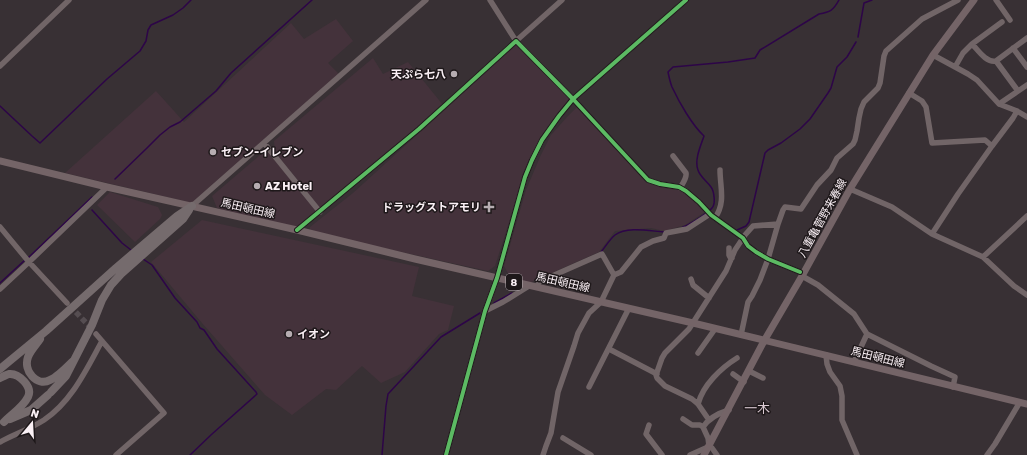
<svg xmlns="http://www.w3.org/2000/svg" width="1027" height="455" viewBox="0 0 1027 455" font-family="Rubik,'Noto Sans JP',sans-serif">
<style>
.built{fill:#44323b}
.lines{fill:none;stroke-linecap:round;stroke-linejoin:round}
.stream{stroke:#2d0548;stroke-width:1.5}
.minor-tunnel{stroke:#554d51;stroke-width:5.5;stroke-dasharray:5.5 3;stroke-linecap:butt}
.minor{stroke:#716567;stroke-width:5.5}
.major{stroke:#746467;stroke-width:7}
.highway{stroke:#756b6d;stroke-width:8}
.cycleway-casing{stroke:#1e181a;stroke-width:6}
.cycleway{stroke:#5cba63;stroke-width:4}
.poi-dot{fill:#b6adb1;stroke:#1e181a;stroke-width:1.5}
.labels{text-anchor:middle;stroke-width:3;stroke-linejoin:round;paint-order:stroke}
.shield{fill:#1e181a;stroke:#b8afb3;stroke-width:1}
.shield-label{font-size:10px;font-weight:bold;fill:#faf0f5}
.poi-label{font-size:11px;font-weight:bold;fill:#faf0f5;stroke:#1e181a;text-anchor:start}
.street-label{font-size:11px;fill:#faf0f5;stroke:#1e181a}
.quarter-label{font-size:13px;fill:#dac9d1;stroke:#1e181a}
</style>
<rect width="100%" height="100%" fill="#383034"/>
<!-- built -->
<path class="built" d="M336,19L353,41L328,63L339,74L192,203L65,173L156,91L184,122L291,23L304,39Z
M516,45L571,99L543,134L527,167L495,266L488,271L310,232V227L353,193Z
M373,58L383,74L408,62L443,105L322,211L275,152L274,141Z
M578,106L648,181L677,188L685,192L705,212L685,225L664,231L651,228L615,231L599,252L529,283L510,277L504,266L526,190L540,157L551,135L567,117Z
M266,150L318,211L297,229L217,208L212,196Z
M110,192L158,207L162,215L160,219L135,242L97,205Z
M202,220L419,267L412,296L454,306L448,330L439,334L405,372L381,383L362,366L336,390L326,389L292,415L265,395L202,323L151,262Z"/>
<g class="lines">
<!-- stream -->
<path class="stream" d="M858,37L864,3L872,0
M0,106L32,136L40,143L107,79L140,51L146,41L148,30L151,25L173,15L183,8L191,0
M115,179L147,148L160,135L170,127L180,122L216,91L231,73L312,0
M92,210L122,243L131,250
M683,227C689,225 708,213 712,208C716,204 714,191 711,187C707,181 700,177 698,170C694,160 701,145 704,136C692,125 679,102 672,87C670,82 669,77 668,72L673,67L728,62L755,58L760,50L819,14C830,12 833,11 839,0
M737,230L746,226L749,222L765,153L768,150L781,143L800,129L810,119L828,93L831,88L837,67L847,57L856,42
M601,252C605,247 610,239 615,235C627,226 650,231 664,232
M28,258L92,197
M143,259L152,265L175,298L197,322L200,328L204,330L217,349L256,392L257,394L212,434L190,455
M0,283L25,260
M494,303L512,293
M382,455L386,406L388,394L441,337L480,313"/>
<!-- minor-tunnel -->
<path class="minor-tunnel" d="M70,306L92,329"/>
<!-- minor -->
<path class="minor" d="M490,0L516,41L562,0
M996,0L1010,20
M972,44C978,50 986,63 996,61L1027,38
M1013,48L1027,67
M933,55L968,74L977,80L999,104L1017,111L1027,117
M996,61L1018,91
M0,66L69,0
M955,67L963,53L972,44L1002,22
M909,93L922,101L926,107L932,143L985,140L992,146L1013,118L1017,111
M999,104L1027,85
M264,143L320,212
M673,156L686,173C687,178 683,183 680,188
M850,189L892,207L932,234L983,257L1014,286L1027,295
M192,206L426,0
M715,218C726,202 720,187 720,170
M0,227L29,262L67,303
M297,230L419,129L516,41L573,99L648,180L660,184L679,187L686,191L699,202L711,215L743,238L748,246L756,252L768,259L800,272
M932,234L958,194L992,146
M729,248V255L730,257L732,258
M983,257L1027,216
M802,276L818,285L854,314L867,334L931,366L955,377L953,387
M691,279L693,285L709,298
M537,287L539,282L543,280L602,254L614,275
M0,289L29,262L107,187
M485,311L503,302L529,286
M96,334L164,413L116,455
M741,335L748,302L752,296L760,280L768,259L778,224L783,210L785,207L801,209L817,185L831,170L837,158L853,144L855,140L857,131L859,118L861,109L864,102L878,88L880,83L884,56L886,51L922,19L958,0
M609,349L657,374
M698,353L715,329
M826,355L827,364L830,372L840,386L842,396V420L857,455
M854,362L867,334
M749,371L763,378
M733,374L744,382
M589,387L629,308
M698,404C703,385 721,368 737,358
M683,419L692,425H700L703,427L708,438L709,446L712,448L717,455
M709,420L698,404L692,399L665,386L657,378L656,375L662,358L665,353L689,329L726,271L735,250L745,235L753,226L778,224
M649,425L646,434L662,455
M703,427C709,418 719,413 729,410
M563,438L591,455
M0,442C15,434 30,429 44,420C72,401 86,370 102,341
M446,455L485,311L497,278L525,177L532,160L542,140L559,116L573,99L686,0
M543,455L546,446L551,433L558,392L574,346L578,333L589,313L601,302L614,275L621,272L641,247L653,241L664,238L666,233L687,229L710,214
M690,455L708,447
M987,455L995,444L1020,402"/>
<!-- major -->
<path class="major" d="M0,161L107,187L297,230L415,259L693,323L1027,404
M704,455L764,341L802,276L850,189L933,55L974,0"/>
<!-- highway -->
<path class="highway" d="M40,339C36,345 30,351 28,357C23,371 37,387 50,380C55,378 67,367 72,362
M0,369L46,331L116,268L177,216L192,206
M0,378C2,377 6,375 9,374C19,373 33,387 28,397C23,407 12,414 4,422
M51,392L66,376L92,325L102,300L111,285L121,274L183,219L189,210
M10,419L31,410L48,395"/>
<defs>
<path id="cycleway" d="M297,230L419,129L516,41L573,99L648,180L660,184L679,187L686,191L699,202L711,215L743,238L748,246L756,252L768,259L800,272
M446,455L485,311L497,278L525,177L532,160L542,140L559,116L573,99L686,0"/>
</defs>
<!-- cycleway casing -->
<use href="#cycleway" class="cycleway-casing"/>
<!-- cycleway -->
<use href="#cycleway" class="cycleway"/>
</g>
<!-- markers -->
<g class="poi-dot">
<circle cx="454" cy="74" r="4"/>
<circle cx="213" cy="152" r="4"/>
<circle cx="257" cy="186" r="4"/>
<path d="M487 201h4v4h4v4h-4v4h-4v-4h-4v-4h4z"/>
<circle cx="289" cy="334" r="4"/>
</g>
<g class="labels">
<!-- shield labels -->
<rect class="shield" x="506" y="274" width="16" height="16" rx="3"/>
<g class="shield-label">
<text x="514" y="286">8</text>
</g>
<!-- poi labels -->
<g class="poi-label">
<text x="446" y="78" text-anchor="end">天ぷら七八</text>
<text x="221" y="156">セブン-イレブン</text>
<text x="265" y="190">AZ Hotel</text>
<text x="481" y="211" text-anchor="end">ドラッグストアモリ</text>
<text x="297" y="338">イオン</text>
</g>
<!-- street labels -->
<g class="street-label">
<text transform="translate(248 208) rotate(13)" y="4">馬田頓田線</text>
<text transform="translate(822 218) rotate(-61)" y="4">八重亀菅野来春線</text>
<text transform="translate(563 282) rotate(13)" y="4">馬田頓田線</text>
<text transform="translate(878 357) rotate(14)" y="4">馬田頓田線</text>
</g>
<!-- quarter labels -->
<g class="quarter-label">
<text x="757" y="413">一木</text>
</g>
</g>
<!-- north arrow -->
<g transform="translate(32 423) rotate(18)" stroke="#1e181a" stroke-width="3" paint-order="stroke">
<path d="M0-3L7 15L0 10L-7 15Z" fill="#faf0f5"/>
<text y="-6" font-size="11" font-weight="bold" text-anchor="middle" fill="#faf0f5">N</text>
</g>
</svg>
